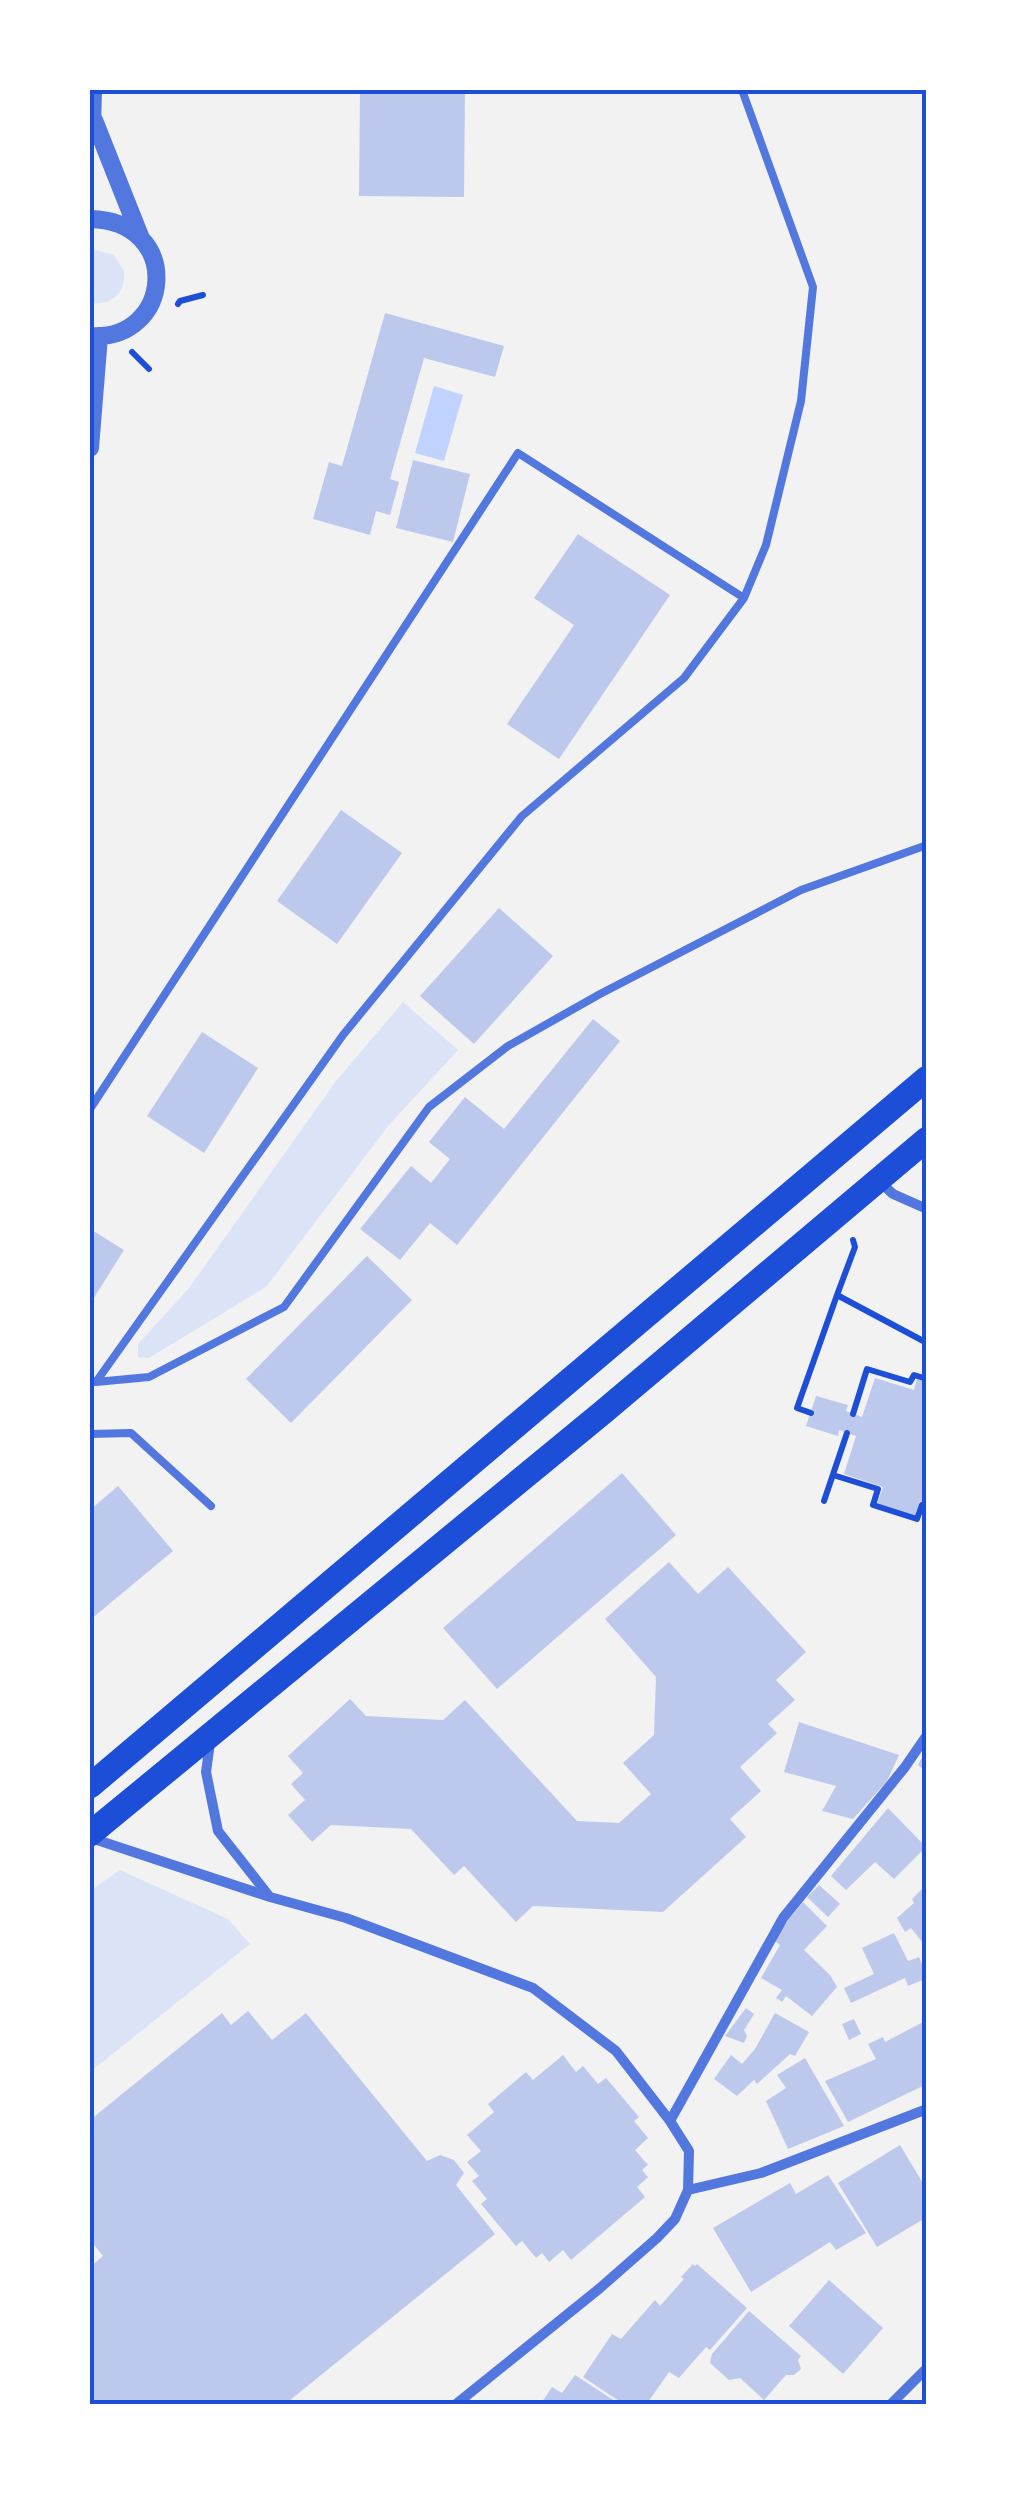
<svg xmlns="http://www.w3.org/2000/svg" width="1017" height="2495" viewBox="0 0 1017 2495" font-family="'Sofia Sans Condensed',sans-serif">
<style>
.green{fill:#dbe4f7}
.water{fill:#bfd3fe}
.building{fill:#bdc9ec}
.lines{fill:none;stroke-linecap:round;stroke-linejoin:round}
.path{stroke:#1d4ed8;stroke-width:6}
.service{stroke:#5277de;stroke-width:8}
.minor{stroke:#5277de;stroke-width:10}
.tertiary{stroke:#5277de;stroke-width:18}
.primary{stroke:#1d4ed8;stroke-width:25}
.neatline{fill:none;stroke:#1d4ed8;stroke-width:4}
</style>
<rect width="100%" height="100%" fill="#f2f2f2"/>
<!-- green -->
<path class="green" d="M96,250L114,255L124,271C126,293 112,306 90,303V252Z
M403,1002L458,1050L389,1125L266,1287L149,1358L138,1357V1344L189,1288L336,1081Z
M120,1870L228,1919L250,1944L90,2072V1891Z"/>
<!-- water -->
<path class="water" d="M434,386L463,395L444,461L415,453Z"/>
<!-- building -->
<path class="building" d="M360,90H465L464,197L359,196Z
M385,313L504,346L495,377L424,358L390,479L399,482L390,515L376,511L370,535L313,519L329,462L342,466Z
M413,460L470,474L453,542L396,528Z
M578,534L670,595L559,759L507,724L574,625L534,598Z
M341,810L402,853L337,944L277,901Z
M499,908L553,956L474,1044L420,996Z
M593,1019L620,1041L457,1245L430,1223L400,1260L360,1229L411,1166L431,1183L450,1159L429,1142L465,1097L504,1129Z
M202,1032L258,1068L204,1153L147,1116Z
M90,1229L124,1250L90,1304Z
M367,1256L412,1300L291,1423L246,1379Z
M875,1378L914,1390L917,1379L927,1382V1504L920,1502L915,1516L877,1504L883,1487L844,1474L856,1436L839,1430L838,1436L806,1426L816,1396L848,1405L846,1411L862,1417Z
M622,1473L676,1535L497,1689L443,1628Z
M118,1486L173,1551L90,1620V1510Z
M669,1562L698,1594L728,1567L806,1652L776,1680L795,1700L768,1724L777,1733L740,1767L761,1791L730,1819L746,1837L663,1912L533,1906L516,1922L464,1866L454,1875L411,1829L331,1825L312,1842L288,1815L305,1800L291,1784L303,1773L288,1756L350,1699L366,1716L443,1720L465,1700L577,1821L619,1823L651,1794L623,1763L654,1735L656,1677L605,1619Z
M799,1722L899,1755L887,1781L853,1819L822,1811L836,1786L784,1772Z
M927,1748V1772L918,1765Z
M888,1808L926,1847L894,1879L875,1862L846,1890L831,1876Z
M927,1884V1948L911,1928L905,1932L897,1918L914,1903L912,1899Z
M819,1885L840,1904L828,1917L807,1897Z
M803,1902L827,1926L804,1950L830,1975L837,1987L812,2016L786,1996L782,2002L776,1998L782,1990L761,1978L780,1945L775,1941L781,1929Z
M894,1933L908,1961L919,1957L927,1978L908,1986L905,1978L851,2003L844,1988L874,1974L862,1948Z
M746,2008L754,2014L744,2030L747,2036L744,2043L725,2036Z
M248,2011L272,2040L306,2013L427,2161L440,2155L454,2160L464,2173L456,2185L495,2234L284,2405H90V2267L103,2256L90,2240V2120L222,2013L231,2025Z
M775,2013L809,2032L795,2056L790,2054L757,2084L754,2080L737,2096L714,2079L731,2055L742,2064L755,2049Z
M854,2019L861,2034L849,2040L842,2024Z
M927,2020V2084L848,2122L825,2081L876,2059L868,2044L883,2037L885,2042Z
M563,2055L576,2072L583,2066L598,2084L606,2078L639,2117L634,2121L648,2138L635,2150L648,2165L642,2170L648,2177L637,2187L645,2197L571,2260L563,2250L549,2262L542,2253L536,2258L522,2241L516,2246L481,2204L487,2199L472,2181L479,2176L467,2162L481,2151L467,2135L494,2112L488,2104L526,2072L533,2080Z
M805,2058L844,2126L788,2149L766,2101L786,2088L777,2075Z
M900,2145L927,2190V2217L877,2247L838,2183Z
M828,2175L866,2233L836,2250L830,2242L751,2292L713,2228L790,2183L796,2194Z
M693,2264L695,2266L697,2264L747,2308L710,2350L706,2347L679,2378L669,2372L646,2405H625L583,2377L612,2334L621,2339L655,2300L660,2306L684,2279L681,2277Z
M829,2280L883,2328L843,2374L789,2326Z
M749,2311L801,2356L798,2360L801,2369L794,2375H786L764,2400L740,2378L729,2380L710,2363L712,2354Z
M575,2375L621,2405H540L552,2387L562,2393Z"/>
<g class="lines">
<!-- path -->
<path class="path" d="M178,304L180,301L203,295
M132,352L149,369
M837,1295L855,1247L853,1240
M811,1413L797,1408L837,1295L927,1343
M853,1414L867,1369L910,1382L914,1375L927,1379
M833,1475L878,1489L873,1505L917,1519L922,1505L927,1507
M824,1501L847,1433"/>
<!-- service -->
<path class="service" d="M90,1109L518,453L744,598
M90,1381L96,1382L343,1035L522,816L684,678L744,598L766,545L801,401L813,287L742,90
M96,1382L149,1377L284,1307L429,1107L508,1046L600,994L801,890L927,845
M90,1434L131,1433L211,1506"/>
<!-- minor -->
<path class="minor" d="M879,1181L893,1194L927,1209
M210,1743L206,1772L218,1831L269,1896
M91,1838L270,1897L346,1918L533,1988L616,2051L670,2121L689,2151L688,2190
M670,2121L783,1918L905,1767L927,1735
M455,2405L600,2288L657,2238L675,2219L688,2190L761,2173L927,2109
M890,2405L927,2368"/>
<!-- tertiary -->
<path class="tertiary" d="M94,120L140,236
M92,129L93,90
M90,219C184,221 173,342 90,336
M90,448L99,336"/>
<!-- primary -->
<path class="primary" d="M90,1786L927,1078
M90,1834L602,1413L927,1139"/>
</g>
<!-- border -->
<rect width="1017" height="2495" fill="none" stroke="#ffffff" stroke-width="185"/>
<rect x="92" y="92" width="832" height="2310" class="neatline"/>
</svg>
